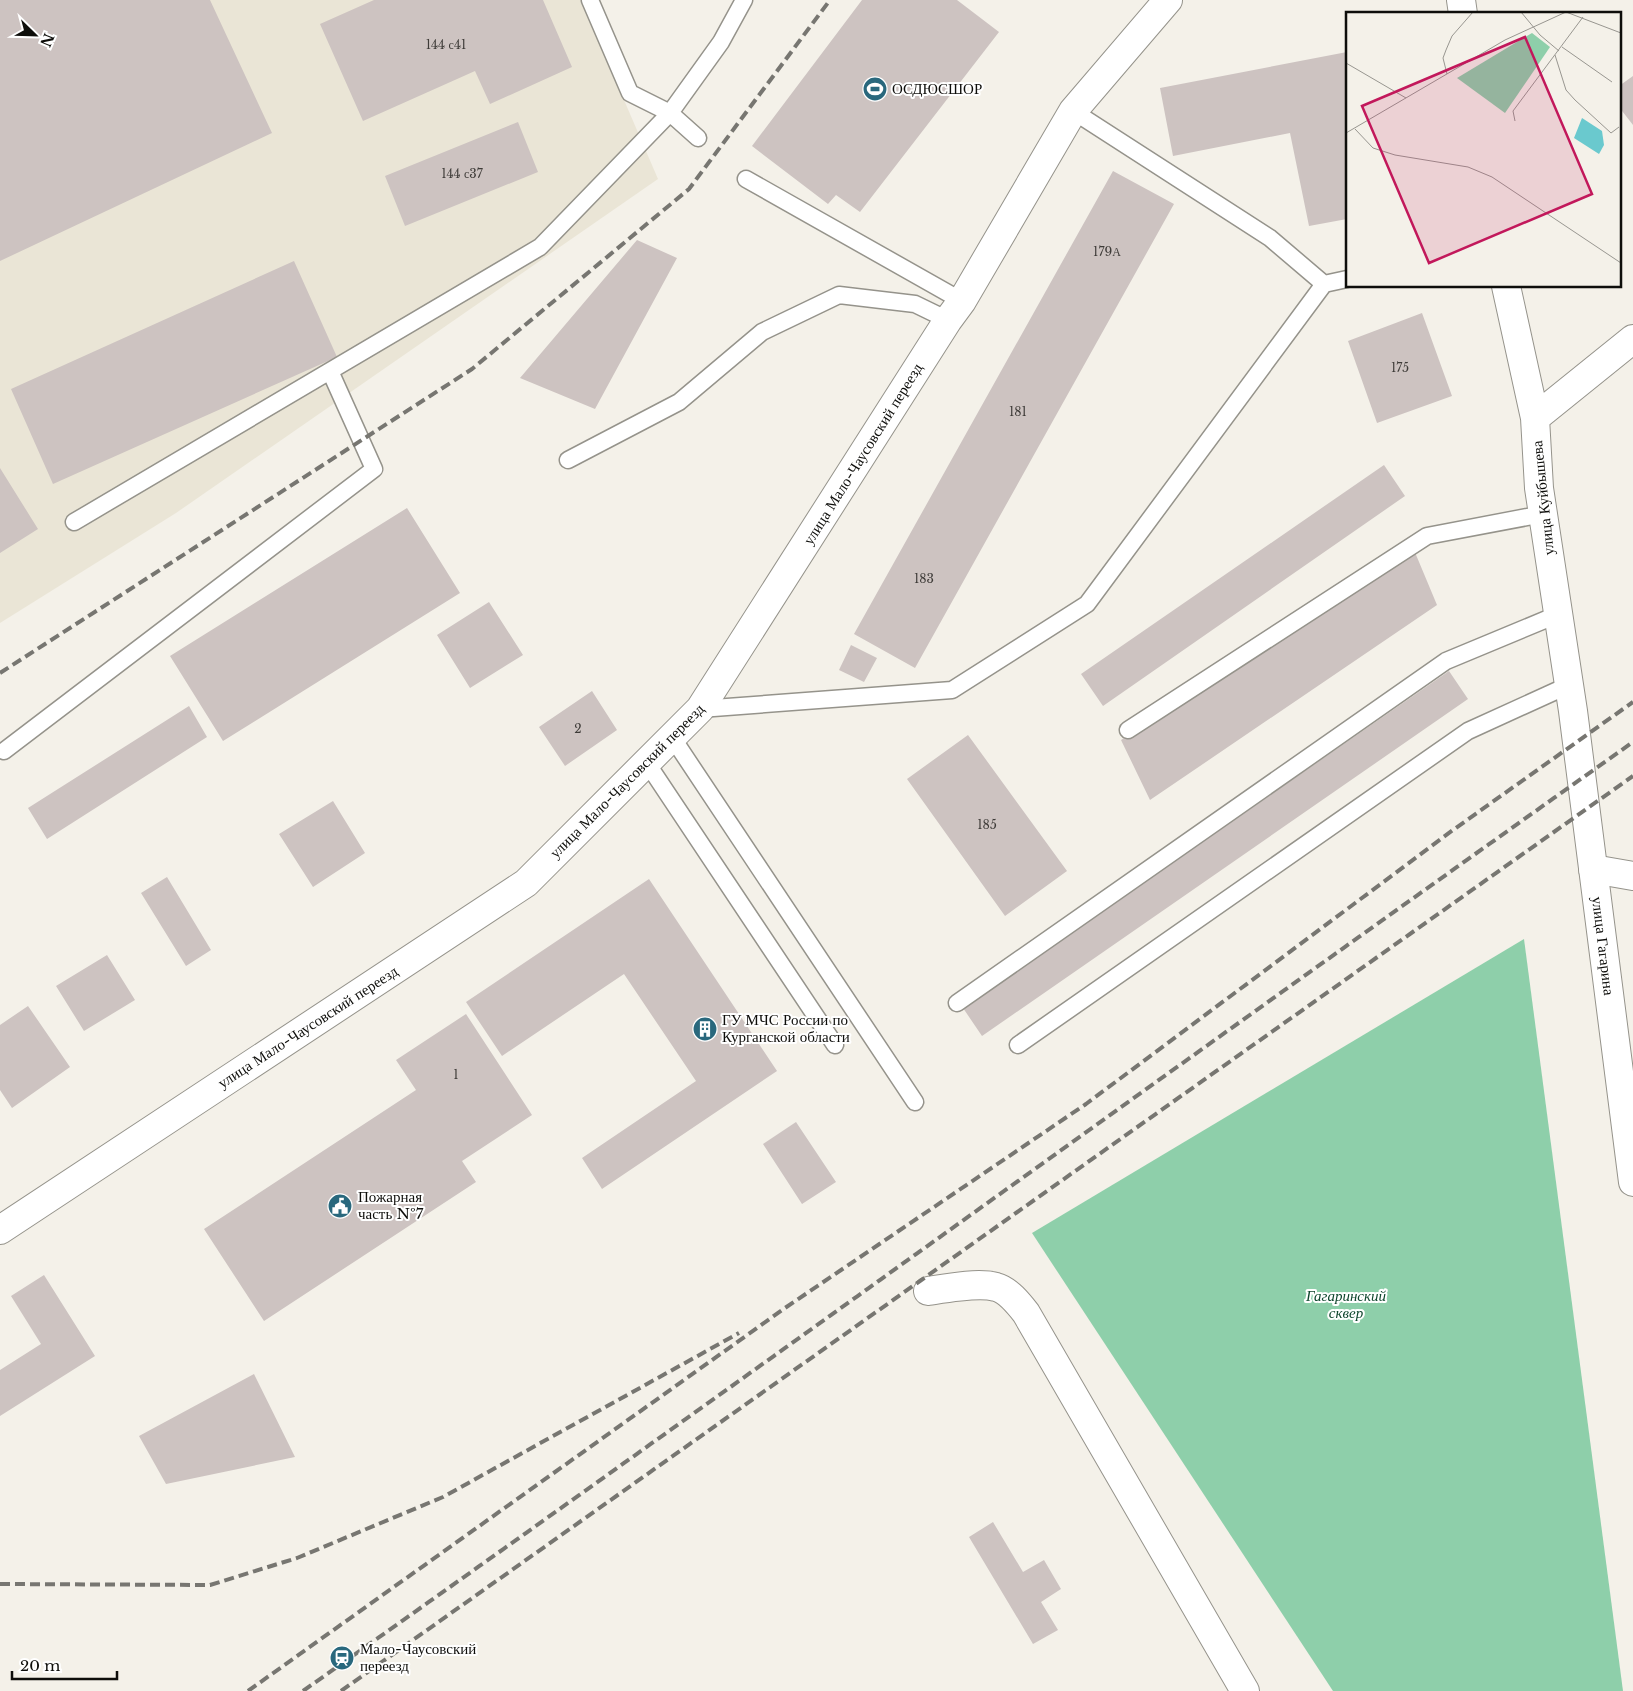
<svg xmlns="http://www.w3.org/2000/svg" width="1633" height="1691" viewBox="0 0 1633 1691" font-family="'Libre Baskerville',serif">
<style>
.built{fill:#eae5d6}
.green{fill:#8ecfaa}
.building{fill:#cdc3c1}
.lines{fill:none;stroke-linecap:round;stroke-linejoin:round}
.service-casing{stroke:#95938b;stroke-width:19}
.minor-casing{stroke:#95938b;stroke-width:30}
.secondary-casing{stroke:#95938b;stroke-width:30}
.service{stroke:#fff;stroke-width:16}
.minor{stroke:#fff;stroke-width:28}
.secondary{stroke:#fff;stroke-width:28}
.rail{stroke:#777671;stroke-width:4;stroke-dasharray:10 5;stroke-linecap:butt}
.labels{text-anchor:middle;stroke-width:4;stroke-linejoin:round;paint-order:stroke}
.number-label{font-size:12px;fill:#3e3b38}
.poi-label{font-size:15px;fill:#0e0e0b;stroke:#fff;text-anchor:start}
.street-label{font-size:15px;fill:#0e0e0b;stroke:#fff}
.park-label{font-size:15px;font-style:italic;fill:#0f462d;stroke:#fff}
.inset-road{fill:none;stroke:#989690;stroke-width:1}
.view{fill:#c2185b;fill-opacity:0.15;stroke:#c2185b;stroke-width:2.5}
.inset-edge{fill:none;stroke:#0e0e0b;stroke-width:2.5}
</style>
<rect width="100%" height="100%" fill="#f4f1e9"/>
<!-- built -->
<path class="built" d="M0,0H581L658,179L176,513L0,623Z"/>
<!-- green -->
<path class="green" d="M1524,939L1623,1691H1333L1032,1233Z"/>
<!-- building -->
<path class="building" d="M0,0H210L272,133L0,261Z
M374,0H543L572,67L490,104L475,71L363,121L320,24Z
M862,0H957L999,32L860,212L836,195L828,204L752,146Z
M1347,52V219L1309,226L1290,133L1173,156L1160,88Z
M1633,76V125L1619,107V86Z
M518,122L538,172L405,226L385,176Z
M1113,171L1174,204L915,668L854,634Z
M637,240L677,258L595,409L520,378Z
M294,261L337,357L53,484L11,389Z
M1422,313L1452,396L1377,423L1348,341Z
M1384,465L1405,496L1103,706L1081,674Z
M0,468L38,529L0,553Z
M407,508L460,593L223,741L170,656Z
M1414,550L1437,605L1150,800L1121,740Z
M489,602L523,655L470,688L437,635Z
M851,645L877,658L864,682L839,670Z
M1449,671L1468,699L982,1036L963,1008Z
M592,691L617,730L565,766L539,727Z
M189,706L207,737L47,839L28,808Z
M968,735L1067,871L1005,916L907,779Z
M333,801L365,853L313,887L279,834Z
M167,877L211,950L186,966L141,893Z
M649,879L777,1071L602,1189L582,1158L696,1081L624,974L502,1056L466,1002Z
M107,955L135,1000L84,1031L56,986Z
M28,1006L70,1067L12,1108L0,1090V1025Z
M466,1014L532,1115L462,1161L476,1182L264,1321L204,1229L416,1090L396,1060Z
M796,1122L836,1182L802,1204L763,1144Z
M44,1275L95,1356L0,1416V1370L41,1344L11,1296Z
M254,1374L295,1457L166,1484L139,1436Z
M993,1522L1023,1572L1044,1560L1061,1589L1041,1602L1058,1630L1033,1644L969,1537Z"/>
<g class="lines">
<defs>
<path id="service" d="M1073,111L1270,238L1324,284L1347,279
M698,138L670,113L721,42L744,0
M746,179L962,301
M568,460L679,402L762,332L839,295L915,304L948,320
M74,522L540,247L670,113L630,93L590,0
M700,709L952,690L1087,604L1324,284
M1128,730L1427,536L1543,514
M672,737L915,1102
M4,751L374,469L330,371
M647,763L835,1045
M957,1003L1446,661L1559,614
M1018,1045L1468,731L1569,685"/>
<path id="minor" d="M1593,869L1633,876
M0,1230L526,883L700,709L948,320L962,301L1073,111L1168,0
M928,1291C947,1288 979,1282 996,1287C1008,1290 1019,1304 1026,1313L1245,1691"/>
<path id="secondary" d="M1461,0L1463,14
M1506,286L1535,418L1539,488L1573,711L1633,1182
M1535,418L1633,339"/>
</defs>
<!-- service casing -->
<use href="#service" class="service-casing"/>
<!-- minor casing -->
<use href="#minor" class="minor-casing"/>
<!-- secondary casing -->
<use href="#secondary" class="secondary-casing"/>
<!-- service -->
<use href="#service" class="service"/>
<!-- minor -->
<use href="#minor" class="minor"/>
<!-- secondary -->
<use href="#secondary" class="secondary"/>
<!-- rail -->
<path class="rail" d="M0,673L472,369L689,189L830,0
M0,1584L210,1585L297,1558L443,1497L739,1333
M248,1691L785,1308L1086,1104L1453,830L1633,702
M303,1691C748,1377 1188,1057 1633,742
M341,1691L1633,776"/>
</g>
<!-- icons -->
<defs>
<symbol id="stadium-disc" viewBox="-11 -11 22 22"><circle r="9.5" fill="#29687d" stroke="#fff"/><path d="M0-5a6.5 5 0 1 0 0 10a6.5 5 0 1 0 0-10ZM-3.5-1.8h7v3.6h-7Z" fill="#fff"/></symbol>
<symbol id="building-disc" viewBox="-11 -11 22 22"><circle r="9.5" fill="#29687d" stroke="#fff"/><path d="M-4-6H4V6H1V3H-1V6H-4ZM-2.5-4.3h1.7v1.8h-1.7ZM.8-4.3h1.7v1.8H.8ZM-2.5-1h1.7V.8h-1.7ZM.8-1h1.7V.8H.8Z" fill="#fff"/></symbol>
<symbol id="civic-disc" viewBox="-11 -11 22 22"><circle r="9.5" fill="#29687d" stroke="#fff"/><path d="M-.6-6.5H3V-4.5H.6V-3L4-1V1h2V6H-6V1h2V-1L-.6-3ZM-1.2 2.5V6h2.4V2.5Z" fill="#fff"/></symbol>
<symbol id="station-disc" viewBox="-11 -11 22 22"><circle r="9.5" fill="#29687d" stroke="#fff"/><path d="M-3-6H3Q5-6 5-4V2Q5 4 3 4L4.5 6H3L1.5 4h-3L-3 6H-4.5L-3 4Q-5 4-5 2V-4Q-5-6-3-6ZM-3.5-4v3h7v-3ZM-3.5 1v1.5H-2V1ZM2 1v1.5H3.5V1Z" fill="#fff"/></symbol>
</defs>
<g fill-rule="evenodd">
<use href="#stadium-disc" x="861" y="75" width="28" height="28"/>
<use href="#building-disc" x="691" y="1015" width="28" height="28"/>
<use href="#civic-disc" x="326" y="1192" width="28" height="28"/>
<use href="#station-disc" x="328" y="1644" width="28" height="28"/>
</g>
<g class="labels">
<!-- number labels -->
<g class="number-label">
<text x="446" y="49">144 с41</text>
<text x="462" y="178">144 с37</text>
<text x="1107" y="256">179А</text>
<text x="1400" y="372">175</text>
<text x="1018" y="416">181</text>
<text x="924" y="583">183</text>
<text x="578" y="733">2</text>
<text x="987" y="829">185</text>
<text x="456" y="1079">1</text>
</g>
<!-- poi labels -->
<g class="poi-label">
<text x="892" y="94">ОСДЮСШОР</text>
<text x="722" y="1025">ГУ МЧС России по<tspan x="722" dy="17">Курганской области</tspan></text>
<text x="358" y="1202">Пожарная<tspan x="358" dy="17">часть №7</tspan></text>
<text x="360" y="1654">Мало-Чаусовский<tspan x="360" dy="17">переезд</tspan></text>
</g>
<!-- street labels -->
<g class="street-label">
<text transform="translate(863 454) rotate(-58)" y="5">улица Мало-Чаусовский переезд</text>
<text transform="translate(1543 498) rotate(-96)" y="5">улица Куйбышева</text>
<text transform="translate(627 781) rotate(-45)" y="5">улица Мало-Чаусовский переезд</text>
<text transform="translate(1603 946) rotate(83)" y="5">улица Гагарина</text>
<text transform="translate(308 1027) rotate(-33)" y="5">улица Мало-Чаусовский переезд</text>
</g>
<!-- park labels -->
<g class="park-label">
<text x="1346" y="1301">Гагаринский<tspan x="1346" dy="17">сквер</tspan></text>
</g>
</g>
<!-- overview -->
<g transform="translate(1346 12)">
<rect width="275" height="275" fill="#f4f1e9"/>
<path d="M186,21L204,35L159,101L111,66Z" fill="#8ecfaa"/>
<path d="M236,106L256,119L258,133L253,142L228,126Z" fill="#6ac9ce"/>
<path class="inset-road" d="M175,0L194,23L213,39M220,0L275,21M216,35L266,70M209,43L220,78L229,88L265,121L273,115M0,51L60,86M101,62L97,46L100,38L106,24L127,0M169,109L167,99L237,5M9,117L27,136L49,143L122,155L146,165L275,251M0,121L159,28L220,0"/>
<path class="view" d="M179,25L246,182L83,251L16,94Z"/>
<rect width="275" height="275" class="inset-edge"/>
</g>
<!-- north arrow -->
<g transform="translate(35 35) rotate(113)" stroke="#ffffff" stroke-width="4" paint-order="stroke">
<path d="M0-4L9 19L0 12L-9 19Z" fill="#0e0e0b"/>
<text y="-8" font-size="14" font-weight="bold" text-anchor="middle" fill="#0e0e0b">N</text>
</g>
<!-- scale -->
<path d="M12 1671v8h105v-8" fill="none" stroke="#0e0e0b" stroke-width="2.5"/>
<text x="20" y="1671" font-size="15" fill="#0e0e0b" stroke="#ffffff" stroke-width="4" paint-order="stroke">20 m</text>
</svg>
